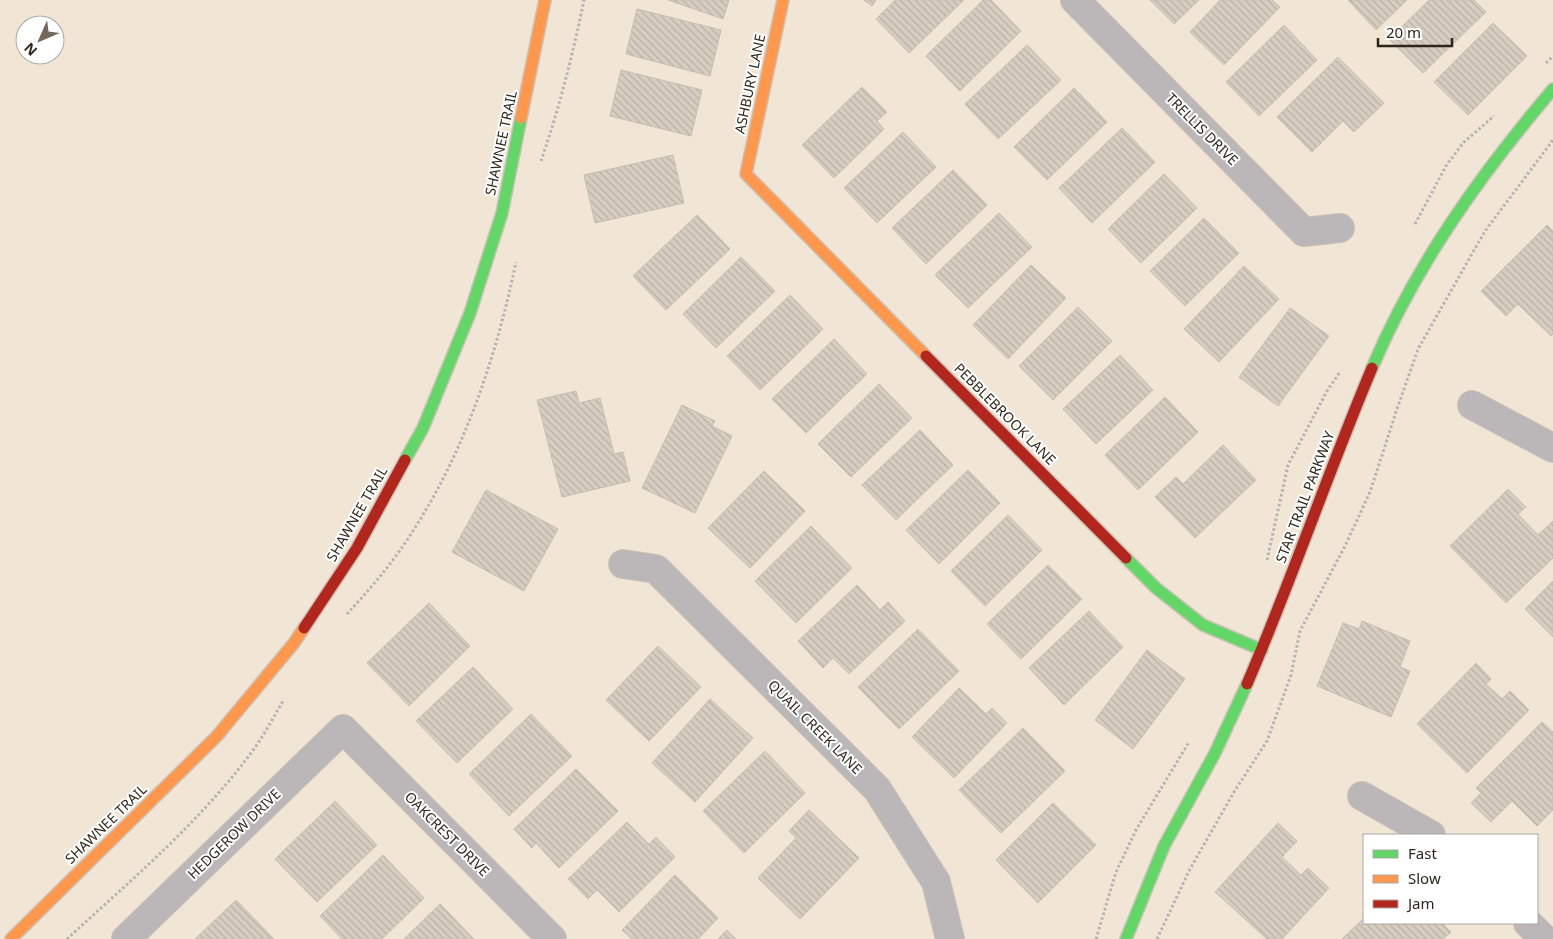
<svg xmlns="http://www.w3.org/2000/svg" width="1553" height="939" viewBox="0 0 1553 939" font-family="'Noto Sans',sans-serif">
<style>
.building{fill:url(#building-back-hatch);stroke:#c7bdb0}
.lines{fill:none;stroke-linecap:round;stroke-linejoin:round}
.street-casing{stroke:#cbc2b6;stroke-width:30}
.fast-casing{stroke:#cbc2b6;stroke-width:14}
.slow-casing{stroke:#cbc2b6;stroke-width:14}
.jam-casing{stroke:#cbc2b6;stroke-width:14}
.path{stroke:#b8b2af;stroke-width:3;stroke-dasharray:2.5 2.5;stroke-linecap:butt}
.street{stroke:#bbb6b7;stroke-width:28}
.fast{stroke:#63d668;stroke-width:11}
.slow{stroke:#ff974d;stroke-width:11}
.jam{stroke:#b3261e;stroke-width:11}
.labels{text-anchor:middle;stroke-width:4;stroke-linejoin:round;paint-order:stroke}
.street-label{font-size:14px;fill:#2e261a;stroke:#fff}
</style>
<defs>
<pattern id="building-back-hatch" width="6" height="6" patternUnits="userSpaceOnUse" patternTransform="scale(1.25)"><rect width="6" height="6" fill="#d7cec1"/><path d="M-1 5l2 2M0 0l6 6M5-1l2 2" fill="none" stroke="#b9b1a5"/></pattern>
</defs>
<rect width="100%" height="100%" fill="#f1e5d5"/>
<!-- building -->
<path class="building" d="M668,0H729L723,19Z
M864,0H876L872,6Z
M895,0H964L909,53L876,19Z
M983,0H991L1021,31L960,91L926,56Z
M1150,0H1199L1174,24Z
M1220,0H1272L1280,7L1224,65L1190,32Z
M1348,0H1407L1376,30Z
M1429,0H1474L1486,12L1423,73L1389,39Z
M637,9L721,30L710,76L626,54Z
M1493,23L1527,56L1468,115L1434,82Z
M1284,25L1317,60L1259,116L1226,82Z
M1027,45L1061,80L998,139L965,104Z
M1338,57L1384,103L1354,132L1343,121L1312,152L1277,117Z
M621,70L702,90L691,136L610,116Z
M862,87L887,112L877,121L884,129L834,178L802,145Z
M1074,88L1107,122L1047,180L1014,147Z
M1122,128L1155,162L1092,223L1059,188Z
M903,132L936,167L877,223L844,188Z
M673,155L684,203L595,223L584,175Z
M953,170L987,205L926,264L892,228Z
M1164,174L1197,208L1141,263L1108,229Z
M999,213L1032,247L968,308L935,275Z
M697,215L730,249L666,310L633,276Z
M1204,218L1239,253L1185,306L1150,271Z
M1547,225L1553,231V334L1551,336L1518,304L1506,316L1481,291Z
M741,257L775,291L716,348L683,314Z
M1031,265L1066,298L1008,359L973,325Z
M1244,266L1279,299L1219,362L1184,329Z
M790,295L823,329L760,390L727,356Z
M1078,307L1112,341L1053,400L1019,366Z
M1290,308L1329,336L1278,406L1239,377Z
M834,339L867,374L806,433L772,399Z
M1120,355L1153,390L1096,444L1063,409Z
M879,384L912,418L851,477L818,444Z
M576,391L579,403L600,398L614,454L623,452L630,481L562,497L537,400Z
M1165,397L1198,432L1138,490L1105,455Z
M682,405L715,421L712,426L732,436L695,513L642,488Z
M920,430L953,465L896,520L862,485Z
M1223,445L1256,480L1195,538L1155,497L1176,477L1183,484Z
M968,470L1000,503L939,564L906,530Z
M764,471L805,511L750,568L708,528Z
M1508,489L1526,507L1518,514L1538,535L1553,521V558L1506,603L1450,546Z
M486,490L558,529L524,591L452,552Z
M1008,515L1042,550L985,606L951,571Z
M811,526L852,568L796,623L755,581Z
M1048,565L1082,599L1021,659L987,624Z
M1553,581V637L1525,609Z
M857,585L880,610L888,602L905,621L849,674L833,658L823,668L798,641Z
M429,603L470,646L409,706L367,663Z
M1089,611L1123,647L1064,705L1029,668Z
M1362,621L1410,641L1400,667L1410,671L1391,717L1317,686L1343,623L1359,629Z
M918,629L959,671L899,729L858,687Z
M658,646L701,687L649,741L606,700Z
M1147,650L1185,679L1133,749L1095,720Z
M1476,663L1491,679L1486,684L1502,699L1510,691L1529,710L1467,773L1417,724Z
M473,667L513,709L457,763L416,721Z
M959,688L986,714L992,708L1007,723L954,778L912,737Z
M710,699L753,738L695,802L652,763Z
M531,714L572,756L509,816L469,774Z
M1542,722L1553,732V810L1537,826L1512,801L1491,822L1471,803L1481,793L1476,788Z
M1023,728L1065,771L1001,833L959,790Z
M765,751L805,793L744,853L703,811Z
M576,769L618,811L559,868L536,843L532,848L514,829Z
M335,801L377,845L317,902L275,859Z
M1053,803L1096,845L1038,903L996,860Z
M809,810L859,858L800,919L758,878L796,838L789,831Z
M627,822L649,844L656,837L675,857L619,912L597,890L588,899L568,879Z
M1278,823L1297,841L1282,857L1301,875L1308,868L1329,888L1282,939H1267L1215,892Z
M383,855L424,898L382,939H342L320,916Z
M675,875L718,918L698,939H632L622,930Z
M236,900L274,939H195Z
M440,904L474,939H404Z
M1364,918V923H1442L1451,932L1443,939H1342Z
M727,930L736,939H718Z"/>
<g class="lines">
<defs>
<path id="street" d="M1075,0L1304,232L1340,228
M1472,405L1553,448
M623,564L656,569L877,789L936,882L950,939
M1362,796L1431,835
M1528,923L1544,939
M126,939L343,729L552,939"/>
<path id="fast" d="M1372,368C1416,264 1481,174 1553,89
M405,460L423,428L470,313L502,213L521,118
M1126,558L1156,588L1203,625L1262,650
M1126,939L1164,846L1215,753L1247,684"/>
<path id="slow" d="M783,0L746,174L926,356
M521,118L545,0
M11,939L217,736L294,643L304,628"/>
<path id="jam" d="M926,356L1126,558
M304,628L357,548L405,460
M1247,684C1292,580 1328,472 1372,368"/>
</defs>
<!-- street casing -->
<use href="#street" class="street-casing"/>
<!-- fast casing -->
<use href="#fast" class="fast-casing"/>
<!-- slow casing -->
<use href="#slow" class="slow-casing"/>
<!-- jam casing -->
<use href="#jam" class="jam-casing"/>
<!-- path -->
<path class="path" d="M1546,63L1553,56
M541,161C559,109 573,54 584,0
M1415,224L1446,166L1463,143L1494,116
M1267,560L1288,465L1327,391L1340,372
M347,614C369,590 391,565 409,537C464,454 496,358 516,262
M67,939C130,881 199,823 251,753C263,737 273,718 283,701
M1096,939L1116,872L1136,830L1189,742
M1157,939L1190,869L1234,792L1267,741L1291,675L1300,631L1345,546L1370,492L1397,409L1418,349L1485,231L1553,140"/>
<!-- street -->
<use href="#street" class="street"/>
<!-- fast -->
<use href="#fast" class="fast"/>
<!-- slow -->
<use href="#slow" class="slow"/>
<!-- jam -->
<use href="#jam" class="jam"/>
</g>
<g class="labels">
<!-- street labels -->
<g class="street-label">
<text transform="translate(750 84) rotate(-78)" y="5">ASHBURY LANE</text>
<text transform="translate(1202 129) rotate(45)" y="5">TRELLIS DRIVE</text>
<text transform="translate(501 143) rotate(-78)" y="5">SHAWNEE TRAIL</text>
<text transform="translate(1005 414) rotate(45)" y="5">PEBBLEBROOK LANE</text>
<text transform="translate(1305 497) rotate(-69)" y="5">STAR TRAIL PARKWAY</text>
<text transform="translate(357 514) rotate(-60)" y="5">SHAWNEE TRAIL</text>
<text transform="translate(815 727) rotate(45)" y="5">QUAIL CREEK LANE</text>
<text transform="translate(106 824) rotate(-44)" y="5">SHAWNEE TRAIL</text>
<text transform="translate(234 834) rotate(-44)" y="5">HEDGEROW DRIVE</text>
<text transform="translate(447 834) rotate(45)" y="5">OAKCREST DRIVE</text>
</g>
</g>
<!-- legend -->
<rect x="1363" y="834" width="175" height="90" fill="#ffffff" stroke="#aba8a3"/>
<rect x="1373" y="850" width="25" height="8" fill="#63d668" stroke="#aba8a3"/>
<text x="1408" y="859" font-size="15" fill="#2e261a">Fast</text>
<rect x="1373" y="875" width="25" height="8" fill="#ff974d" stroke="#aba8a3"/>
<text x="1408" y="884" font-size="15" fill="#2e261a">Slow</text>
<rect x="1373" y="900" width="25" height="8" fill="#b3261e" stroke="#aba8a3"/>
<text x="1408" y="909" font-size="15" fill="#2e261a">Jam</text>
<!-- north arrow -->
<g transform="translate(40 40) rotate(225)"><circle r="24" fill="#ffffff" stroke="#aba8a3"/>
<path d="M0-4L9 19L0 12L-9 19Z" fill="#72695b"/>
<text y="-8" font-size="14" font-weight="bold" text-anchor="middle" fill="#2e261a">N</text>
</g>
<!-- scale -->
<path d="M1378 38v8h74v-8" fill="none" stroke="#2e261a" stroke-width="2.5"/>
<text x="1386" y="38" font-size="15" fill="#2e261a" stroke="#ffffff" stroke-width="4" paint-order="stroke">20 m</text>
</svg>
